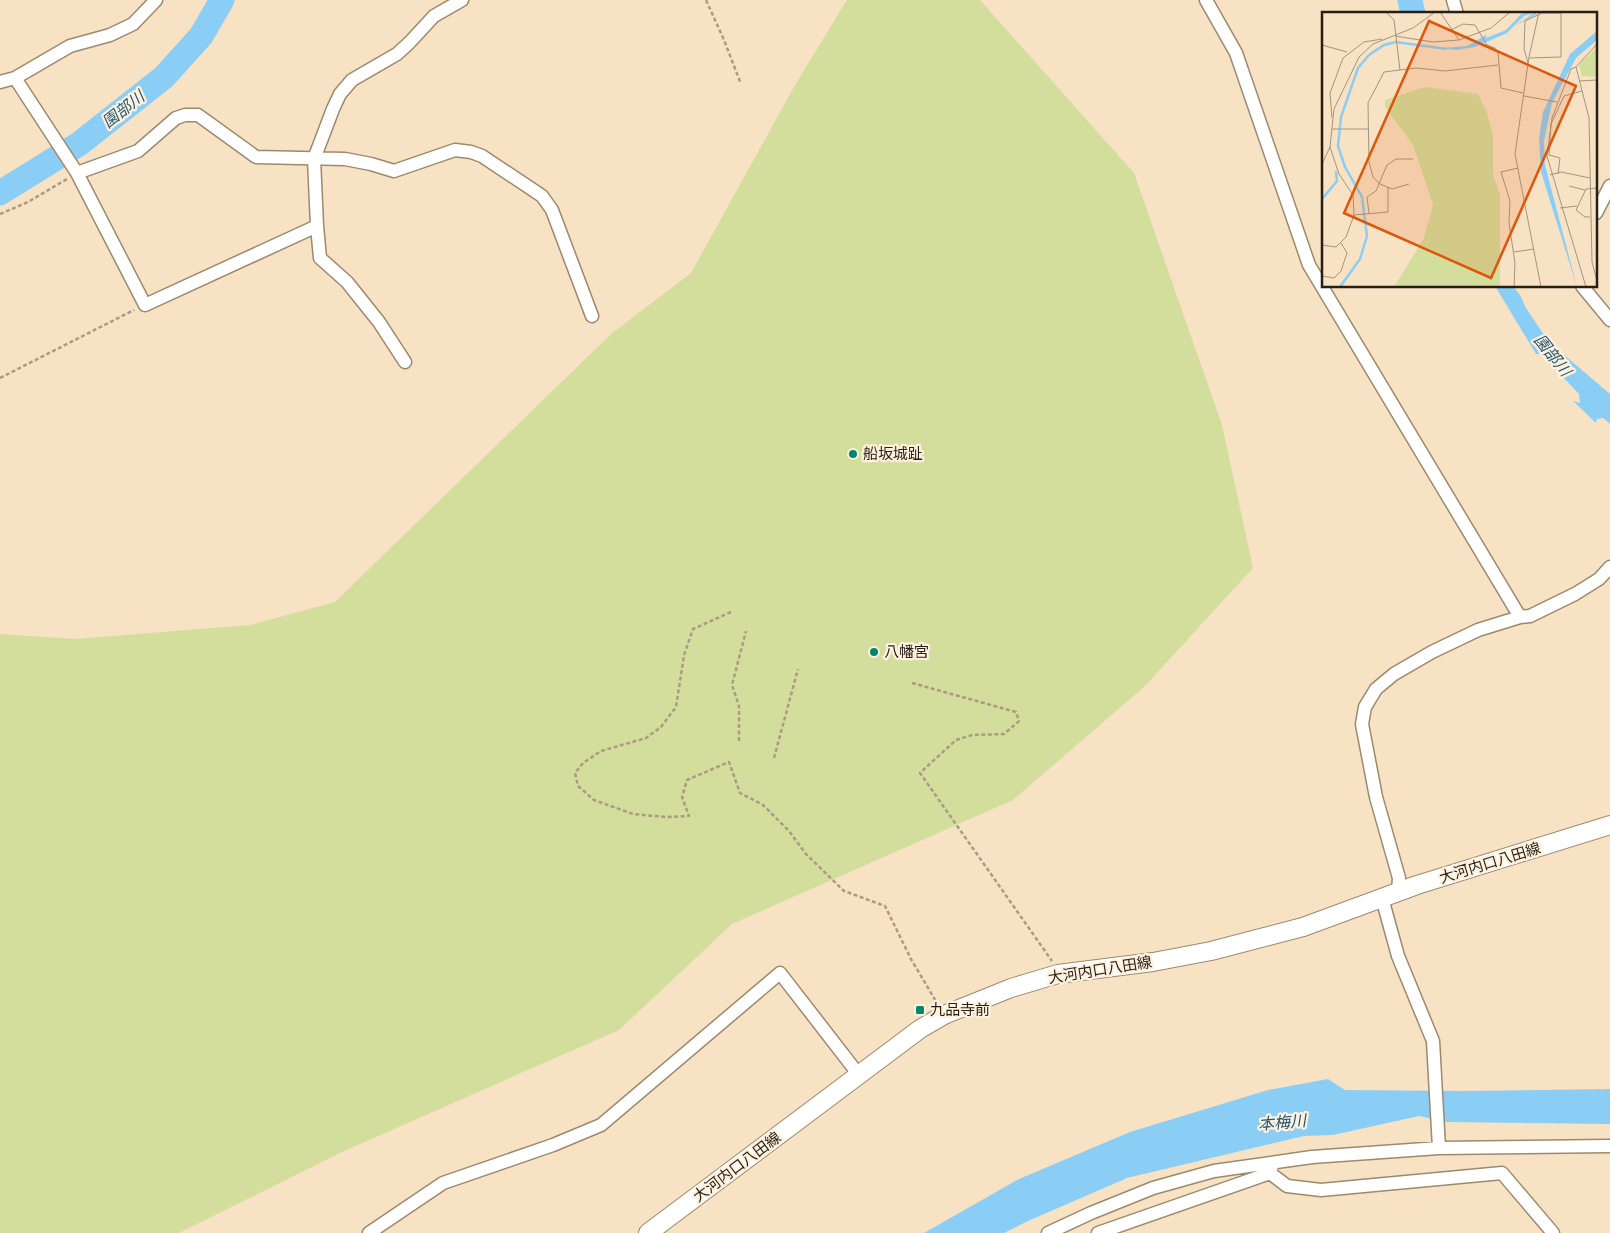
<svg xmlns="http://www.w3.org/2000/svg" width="1610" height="1233" viewBox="0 0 1610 1233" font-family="Ubuntu,'Noto Sans JP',sans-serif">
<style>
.green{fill:#d3de9d}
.water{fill:#8bcef5}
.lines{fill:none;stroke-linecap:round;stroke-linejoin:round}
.river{stroke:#8bcef5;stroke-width:25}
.street-casing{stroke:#9d896d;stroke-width:15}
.secondary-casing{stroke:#9d896d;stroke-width:20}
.path{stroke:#ac9b84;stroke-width:2.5;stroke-dasharray:4 2.5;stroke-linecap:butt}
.street{stroke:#fff;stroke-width:12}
.secondary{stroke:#fff;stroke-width:18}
.poi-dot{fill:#00886d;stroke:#fef1df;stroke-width:2}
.labels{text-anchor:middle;stroke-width:4.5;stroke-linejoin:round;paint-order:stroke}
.poi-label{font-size:15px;fill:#271f14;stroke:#fef1df;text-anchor:start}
.street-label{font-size:15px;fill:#271f14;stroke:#fef1df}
.water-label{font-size:16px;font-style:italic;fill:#235671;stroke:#fef1df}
.inset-river{fill:none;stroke:#8bcef5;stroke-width:2.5}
.inset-road{fill:none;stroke:#a4947e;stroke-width:1}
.view{fill:#de560c;fill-opacity:0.15;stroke:#de560c;stroke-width:2.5}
.inset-edge{fill:none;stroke:#271f14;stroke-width:2.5}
</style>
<rect width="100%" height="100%" fill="#f8e2c4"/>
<!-- green -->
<path class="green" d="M847,0H980L1134,173L1222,425L1253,568L1145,686L1013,800L732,924L619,1030L344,1151L179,1233H0V634L75,639L250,625L335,602L611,334L691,273L795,85Z"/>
<!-- water -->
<path class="water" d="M1495,286H1513L1520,295L1526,308L1548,341L1610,394V424L1603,418L1597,419L1596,423L1573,401L1580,403L1579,394L1541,354H1536Z
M1328,1079L1345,1090L1461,1091L1610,1089V1124L1447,1122L1419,1116L1333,1135L1304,1136L1127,1178L1028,1221L1004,1233H924L1019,1179L1130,1132L1268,1090Z"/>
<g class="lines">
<!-- river -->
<path class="river" d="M1410,0L1413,14
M0,193L79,144L164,77L201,36L222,0"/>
<defs>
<path id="street" d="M1206,0L1236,53L1309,265L1520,617
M1453,0L1457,14
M15,78L77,173L145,305L317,226
M0,82L15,78L70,46L110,35L133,24L156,0
M77,173L138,151L176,118L185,115H198L256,157L345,159L371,164L394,171L455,150L471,152L482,156L542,196L552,210L592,316
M1596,213L1610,186
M1582,286L1610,320
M405,362L379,322L347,282L320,258L317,226L314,159L333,109L340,94L352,80L397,54L409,43L434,16L462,0
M1398,892L1399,878L1376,797L1362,724L1365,707L1376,689L1394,674L1432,652L1478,630L1520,617L1530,616L1575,594L1599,579L1610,567
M1382,898L1398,956L1433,1041L1439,1148
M1270,1173L1287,1186L1321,1190L1502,1173L1553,1233
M369,1233L443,1183L553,1145L601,1125L780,973L859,1075
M1048,1233L1091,1213L1153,1188L1214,1171L1312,1157L1439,1148L1610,1146
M1098,1233L1270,1173L1272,1165"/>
<path id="secondary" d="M648,1233L920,1029L944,1015L1011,988L1058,974L1153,962L1211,951L1303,927L1417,885L1610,825"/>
</defs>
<!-- street casing -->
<use href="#street" class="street-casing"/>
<!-- secondary casing -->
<use href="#secondary" class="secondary-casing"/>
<!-- path -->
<path class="path" d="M706,0L724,40L741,84
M0,214L28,202L67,179
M0,378L134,310
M731,612L693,629L684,655L676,707L661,727L646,738L601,751L583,763L575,773L578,786L594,800L633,814L666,817L689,816L682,797L687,780L729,762L740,793L763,805L789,831L806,854L844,891L885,906L911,959L937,1003
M912,683L1016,712L1019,721L1004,734L972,735L956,740L920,773L1052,961
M739,741V706L732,685L746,631
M774,758L798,669"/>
<!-- street -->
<use href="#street" class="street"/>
<!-- secondary -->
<use href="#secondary" class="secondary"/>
</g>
<!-- markers -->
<g class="poi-dot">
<circle cx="853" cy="454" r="5"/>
<circle cx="874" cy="652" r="5"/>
<rect x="915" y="1005" width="10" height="10" rx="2.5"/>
</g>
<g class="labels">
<!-- poi labels -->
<g class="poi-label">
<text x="863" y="459">船坂城趾</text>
<text x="884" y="657">八幡宮</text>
<text x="930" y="1015">九品寺前</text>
</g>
<!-- street labels -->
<g class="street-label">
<text transform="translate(1490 863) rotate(-17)" y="5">大河内口八田線</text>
<text transform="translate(1100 970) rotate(-9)" y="5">大河内口八田線</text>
<text transform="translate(737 1167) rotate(-37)" y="5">大河内口八田線</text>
</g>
<!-- water labels -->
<g class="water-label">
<text transform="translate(123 109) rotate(-38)" y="6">園部川</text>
<text transform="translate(1553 355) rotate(51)" y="6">園部川</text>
<text transform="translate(1282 1122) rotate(-5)" y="6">本梅川</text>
</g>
</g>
<!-- overview -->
<g transform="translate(1322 12)">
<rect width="275" height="275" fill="#f8e2c4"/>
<path d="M275,35V65L260,64L257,53ZM103,75L156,82L165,101L171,123V163L178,182V275H72L102,226L111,193L91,133L63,95V88Z" fill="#d3de9d"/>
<path d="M201,0H214L215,2L193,14L212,1L202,4L185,21L153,35L134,38L118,36L145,34L162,24L165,23L164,26L184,18ZM275,19V28L254,46L230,91L222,129L223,153L255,275L219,160L217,126L221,100L248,42Z" fill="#8bcef5"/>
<path class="inset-river" d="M0,187L15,169L14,159M18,275L38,247L45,224L40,185L23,155L16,134L19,105L36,56L47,43L62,33L74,30L125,37"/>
<path class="inset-road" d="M64,0L72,8L78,58M118,0L137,28M217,0L207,45L193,142L219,275M129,18L141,12L153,13L165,33L173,36L176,41L179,76L201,81M73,24L111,30L137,28L169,16L188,0M275,32L254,55L267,106L270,250L275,269M0,33L25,40M206,51L202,37L203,9L220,1H239V45L207,46M254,55L249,57L230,106L225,144L264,275M257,69L275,68M202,84L235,90M10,106L8,81L21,46L42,30L60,27M229,112L227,143L238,146L236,162M229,112L242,84L260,79M10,117H46M0,152L8,135L12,97L37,45L51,32L91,16L113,0M228,163L239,160L268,166M87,172L70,177L58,172L51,165L47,150L46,91L62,60L94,56L123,59L176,53M247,174L263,178M238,196L255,194M47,201L45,185L54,179L65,153L74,147H91M32,203L66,200V175M268,205H263L254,198L264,177L275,176M0,233L14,235L24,225L32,203L31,183L17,162L8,135M192,240L212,237M0,264L12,266L19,259L25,241L19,231M192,275L193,251L187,211L188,189L179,160L196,156"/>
<path class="view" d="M107,9L254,74L169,266L22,201Z"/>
<rect width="275" height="275" class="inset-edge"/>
</g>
</svg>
